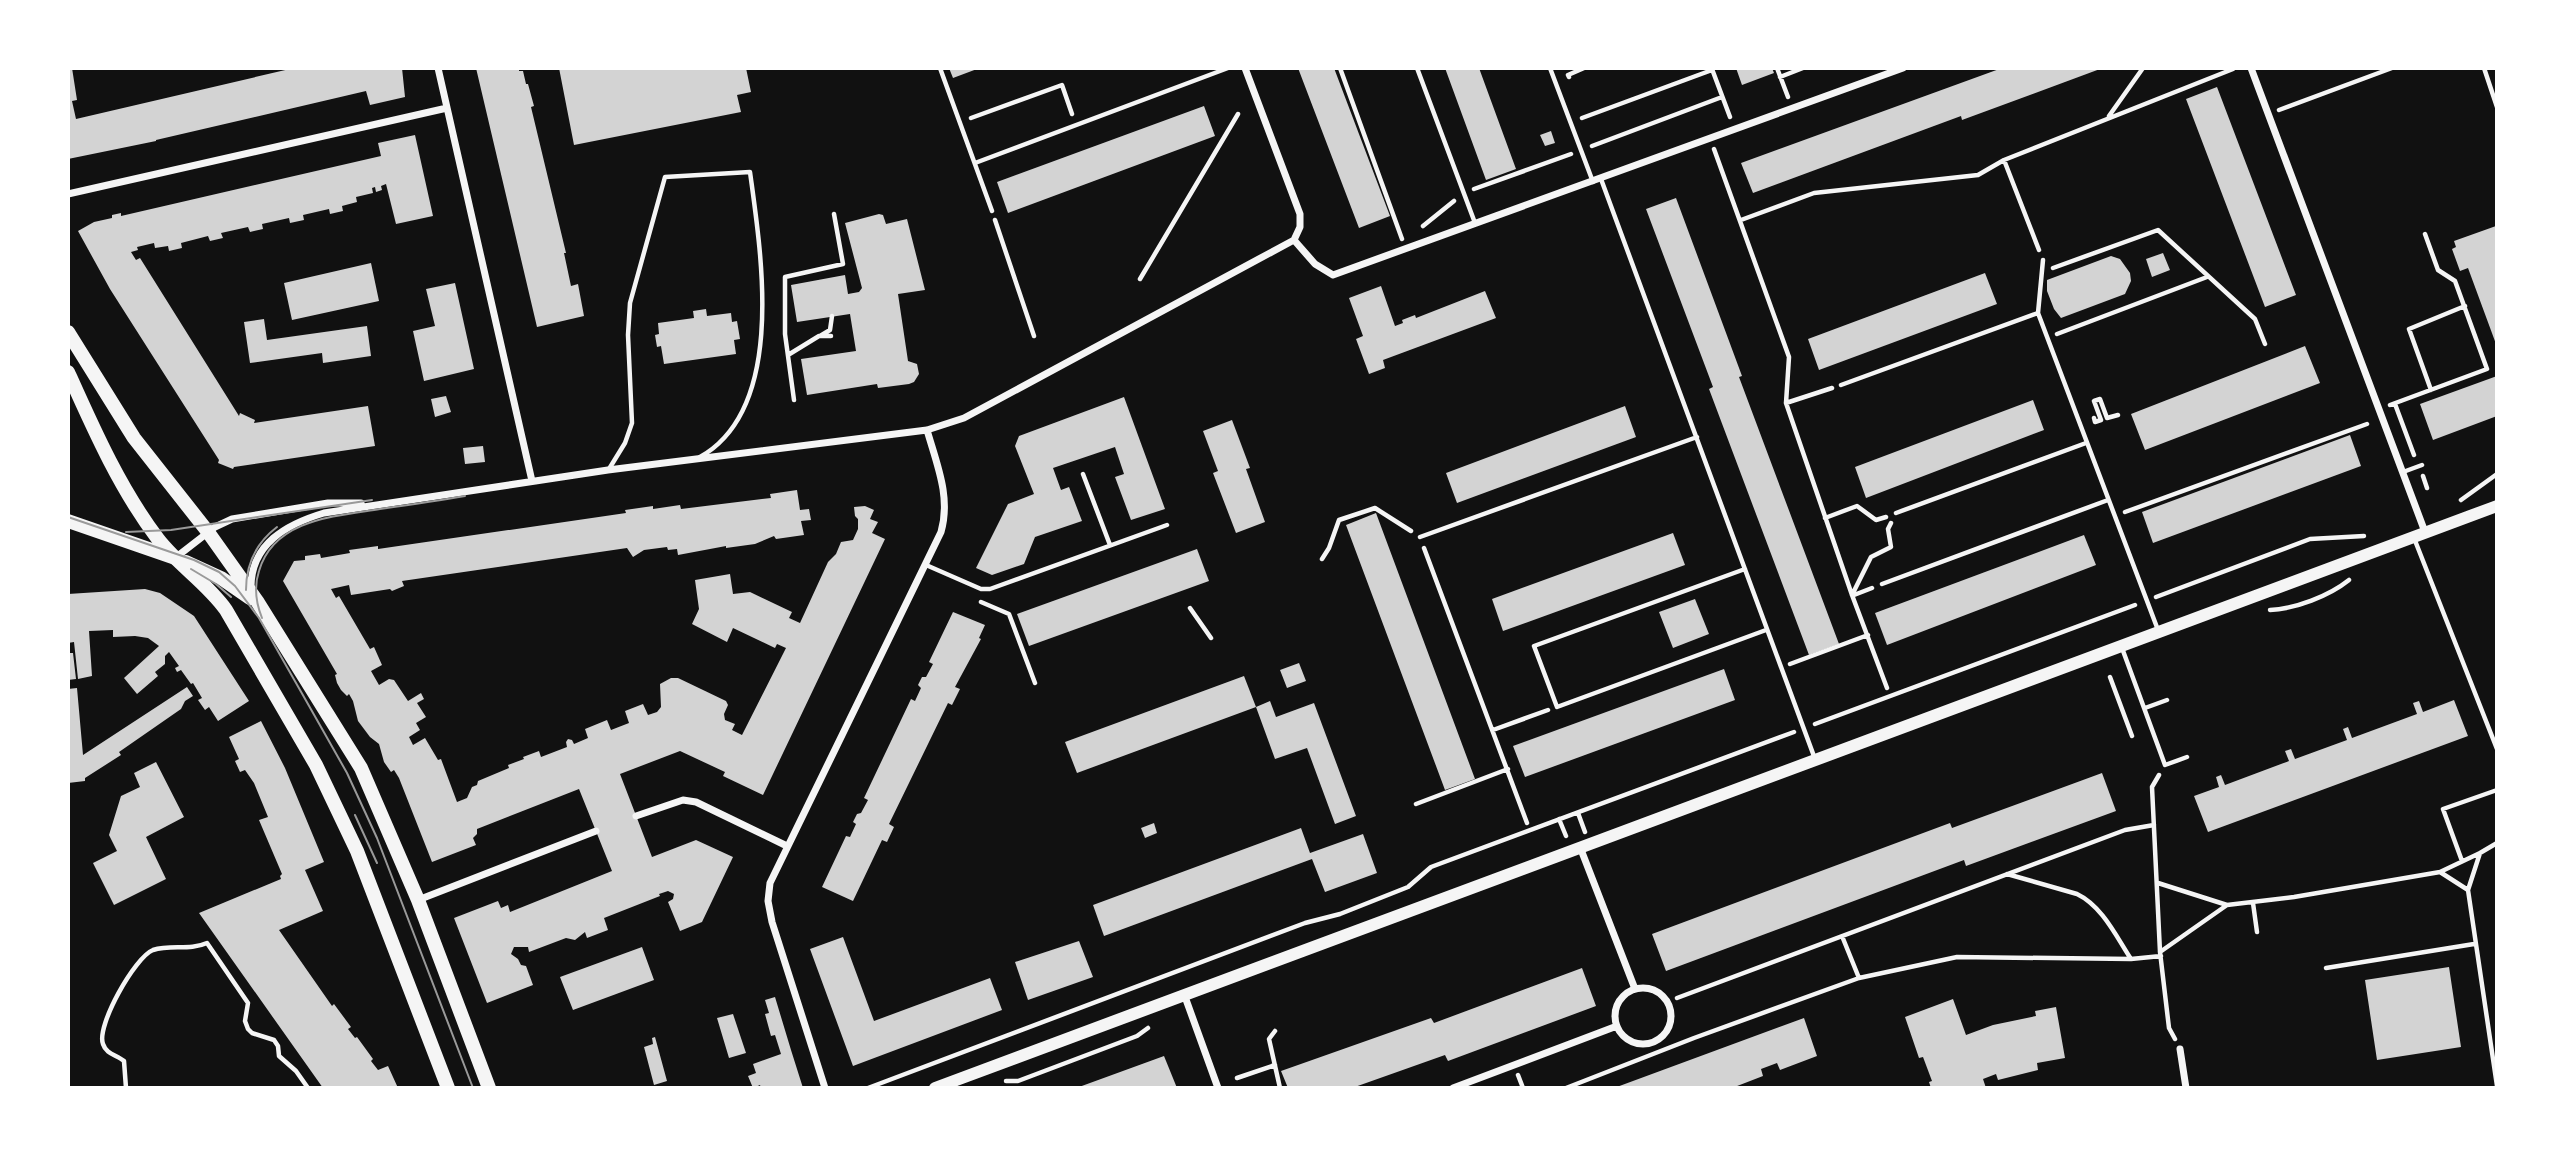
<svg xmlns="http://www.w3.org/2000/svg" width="2565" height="1156" viewBox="0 0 2565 1156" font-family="'Golos Text',sans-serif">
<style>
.building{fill:#d3d3d3}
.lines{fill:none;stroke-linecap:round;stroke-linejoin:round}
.path{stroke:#f5f5f5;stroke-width:4.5}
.service{stroke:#f5f5f5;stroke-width:4.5}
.minor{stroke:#f5f5f5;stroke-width:7}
.tertiary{stroke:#f5f5f5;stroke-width:12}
.secondary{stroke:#f5f5f5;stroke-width:14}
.primary{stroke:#f5f5f5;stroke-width:14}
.tram{stroke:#9a9a9a;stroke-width:2}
</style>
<rect width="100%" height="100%" fill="#111"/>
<!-- building -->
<path class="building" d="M68,68H72L77,100L72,101L76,119L294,68H402L405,97L370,105L366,91L156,140V141L68,159Z
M476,68H519V71H523L526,84H528L534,106L531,107L566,253H564L571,286L578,284L584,316L537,327Z
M559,68H746L751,92L737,95L741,112L574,145Z
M949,68H977V69L953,78Z
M1298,68H1334L1390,216L1359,228Z
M1445,68H1479L1516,169L1486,180Z
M1736,68H1772L1774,73L1742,85Z
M2002,68L2100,69L1962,120L1961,116L1753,193L1741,163Z
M2217,87L2296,295L2265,307L2186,99Z
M1204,106L1215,136L1008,213L997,182Z
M1551,131L1555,143L1545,146L1540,135Z
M415,135L433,216L396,224L386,184L381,186L382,190L376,192L375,187L372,188L373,193L356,197L357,202L342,206L343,211L330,214L329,209L303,215L304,220L290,223L289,218L262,224L263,229L250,232L248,227L221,233L223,238L210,241L208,236L181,243L182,248L169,251L168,246L155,248L154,243L137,247L138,250L131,252L136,260L140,258L239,416L240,413L255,420L254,423L368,406L375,446L234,467L233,469L218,463L219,460L110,289L78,231L94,222L112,218V215L121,213V216L381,156L378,143Z
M1676,198L1742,376L1739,377L1839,644L1809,655L1709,389L1713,387L1646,209Z
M879,214L883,215L886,224L907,219L925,290L898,294L908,361L917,364L919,374L914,382L909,384L878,388L877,384L807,395L801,359L856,351L850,314L797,322L791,285L845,275L848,294L859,292L862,288L845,223Z
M2496,226L2497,229L2496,344L2468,268L2460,271L2452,249L2456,247L2454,241Z
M2163,253L2170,270L2152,277L2146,259Z
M2111,256L2120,259L2130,273L2131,281L2125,294L2061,318L2054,309L2047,291V280Z
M371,263L379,301L292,320L284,283Z
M1985,273L1997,304L1819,370L1808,339Z
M455,283L474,369L424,381L413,331L435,326L426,289Z
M1381,286L1395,326L1403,323L1402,320L1415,315L1416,318L1485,291L1496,318L1383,360L1385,368L1369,374L1356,339L1363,336L1349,298Z
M706,309L707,316L731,313L732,322L737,321L740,339L734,340L736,354L664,364L661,346L657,347L655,335L659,334L658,323L694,318L693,311Z
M264,319L267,340L367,326L371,356L323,363L322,353L250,363L244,322Z
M2305,346L2320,383L2145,450L2131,414Z
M2497,376V416L2433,440L2420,404Z
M446,396L451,412L435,417L431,399Z
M1124,397L1165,509L1131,520L1115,477L1124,474L1115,447L1053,468L1061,490L1069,487L1082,521L1035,537L1024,564L992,575L976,568L1008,504L1034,494L1015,446L1019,436Z
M2033,400L2044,430L1866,498L1855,467Z
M1625,406L1636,437L1457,503L1446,473Z
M1232,420L1250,468L1246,469L1265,522L1236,533L1213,473L1218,471L1203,431Z
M2350,435L2361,466L2153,543L2142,512Z
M483,446L485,462L465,464L463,448Z
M797,490L800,510L809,509L811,520L801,521L804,535L776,539L774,536L755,544L726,548V546L678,555L677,549L668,550L667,547L644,550L633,557L627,548L402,581L404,586L392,591L390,589L351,595L349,585L331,589L336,598L339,596L370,649L374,647L382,665L371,671L379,685L389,679L394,680L408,701L421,693L424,699L417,703L426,717L416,723L420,730L409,737L413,745L425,738L438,760L441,759L457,802L467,798L472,787L477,785L478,781L509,768L508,765L524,759L523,757L539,751L541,757L567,747L566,742L568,739L572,740L574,744L588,738L585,729L607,720L611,730L629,723L625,711L643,704L648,715L657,712L661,707L660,684L671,678H678L726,701L728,705L724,714L725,720L735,724L732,730L742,735L786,648L777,644L775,648L733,628L727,642L692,624L699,609L695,580L730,574L733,594L750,592L792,612L789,618L800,623L828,562L836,554L841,542L853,540L858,529V519L855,516L854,507L865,506L874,510L870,519L878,522L872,533L885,539L763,795L723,776L725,772L680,751L620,774L652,857L696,840L733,857L702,922L680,931L668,902L673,899L674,894L668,891L659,894L660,896L604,918L608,930L587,938L585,932L575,940L566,938L529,952L528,947H514L511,954L518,959L521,965L526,966L533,985L487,1003L454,918L498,901L501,908L508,905L510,912L612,871L579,789L477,829V834L473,838L476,845L432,862L399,778L394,770L391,772L384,762L379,744L370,737L358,721L353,701L349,694L347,696L341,690L337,683L335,675L337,674L283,581L294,561L305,560V556L320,554L321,558L350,553L349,550L378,546V549L626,513L625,510L653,506V509L680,505L681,509L771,498L770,494Z
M1376,513L1475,779L1445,790L1346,525Z
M1673,533L1685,565L1503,631L1492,599Z
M2084,535L2096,565L1887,645L1875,613Z
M1197,549L1209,581L1029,646L1017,614Z
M145,589L160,593L194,616L249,701L218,721L209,707L205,710L198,700L202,698L193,683L191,684L181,670L177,672L175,668L179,666L169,652L165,656V664L155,672L158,676L137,694L124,678L159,646L148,638L135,636L113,637V630L89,631L92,676L78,679L74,642L68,643V594Z
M1695,599L1709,634L1673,648L1659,612Z
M953,612L985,625L979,638L981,639L955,687L960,689L952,705L948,703L889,824L894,827L887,842L882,840L853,901L822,887L846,836L850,837L856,824L853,822L857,814L861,813L868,800L864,798L911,699L915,701L921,688L918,685L922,677H926L933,664L929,662Z
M68,653H73L76,679L68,680Z
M1299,663L1306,681L1287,688L1280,670Z
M1724,669L1735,700L1525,777L1513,746Z
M1244,676L1256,707L1077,773L1065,742Z
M187,687L193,696L185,701L181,709L119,752L121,755L85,778V781L68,783V689L77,688L83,755Z
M2454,700L2468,736L2208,832L2194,796L2219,787L2216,777L2221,775L2225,785L2289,761L2285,751L2291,749L2295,759L2347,740L2343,729L2348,727L2352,738L2417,714L2413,703L2419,701L2423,712Z
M1270,701L1276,717L1314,703L1356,816L1335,824L1307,748L1275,759L1256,707Z
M261,721L285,768L324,862L305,870L323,911L279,930L332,1006L334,1004L351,1027L348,1029L355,1038L357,1037L373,1059L371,1061L378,1070L388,1066L398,1088H323L199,913L281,879L280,876L282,874L259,820L268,817L254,783L245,770L240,772L235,761L239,759L229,737Z
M156,762L184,817L146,837L166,879L114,905L93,863L117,851L109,835L121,796L140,787L134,773Z
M2102,773L2116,811L1966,866L1964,860L1666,971L1652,934L1950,823L1952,828Z
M1154,823L1157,833L1145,838L1141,828Z
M1301,828L1310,853L1363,834L1377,873L1325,892L1312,859L1104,936L1093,905Z
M843,937L874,1021L990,978L1002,1010L853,1066L810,949Z
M1079,941L1093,977L1028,1000L1015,962Z
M642,947L654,980L573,1010L560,977Z
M2449,967L2461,1047L2377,1060L2365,980Z
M1582,968L1596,1006L1448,1061L1445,1055L1352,1088H1288L1281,1071L1431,1018L1434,1023Z
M775,997L791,1050L803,1088H761L760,1085L753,1088L748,1076L756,1073L753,1064L781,1054L775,1035L771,1036L765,1014L769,1013L765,1000Z
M1953,999L1966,1035L1993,1025L2036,1016L2035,1011L2056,1007L2065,1058L2037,1063L2038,1070L1998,1080L1996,1074L1983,1079L1986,1088H1931L1929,1082L1932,1081L1923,1057L1919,1058L1905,1017Z
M733,1014L746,1053L729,1058L717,1018Z
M1804,1018L1817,1056L1780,1070L1777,1063L1761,1069L1763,1076L1732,1088H1614Z
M655,1037L667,1081L654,1085L644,1047L653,1044L652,1038Z
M1164,1056L1177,1088H1079V1087Z"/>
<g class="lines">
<!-- path -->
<path class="path" d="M1340,68L1402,239
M1777,68L1788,97
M2484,68L2497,107
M1712,69L1730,117
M1569,77L1568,75L1584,68
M1780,77L1803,68
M2279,110L2392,68
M2109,116L2143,68
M971,118L1062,85L1072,114
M1582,118L1712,70
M1592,146L1722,97
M1714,149L1789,357L1786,403L1852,595L1887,688
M2004,160L2039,250
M1474,189L1571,154
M995,220L1034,336
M1741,220L1814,193L1978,175L2004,160L2233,69
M1423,226L1454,201
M2053,268L2158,230L2255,319L2265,344
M1140,279L1238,114
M2057,334L2207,277
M820,336L830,330L832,316
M788,355L819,336H831
M2431,390L2409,329L2465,306
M794,400L785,334V277L843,264L834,214
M1786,403L1832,388
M2395,404L2414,455
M2390,405L2487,369L2455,281L2438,270L2425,234
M2094,418L2095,422L2101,420L2094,401L2100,399L2107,418L2118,415
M2423,476L2427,488
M2461,500L2497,474
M2125,512L2367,424
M1825,518L1857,506L1876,520L1886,517
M1424,548L1527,823
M1322,559L1329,548L1339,520L1375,508L1411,531
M1852,595L1871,557L1891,547L1888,529L1891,523
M1854,595L1872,588
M2156,597L2310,539L2364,536
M981,602L1009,614L1035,683
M1190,608L1211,638
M2270,610C2295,609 2329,596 2349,580
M1790,664L1868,635
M2110,677L2132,736
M1815,724L2135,605
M1493,730L1548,710
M2159,775L2152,787L2160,952L2169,1028L2175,1039
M1416,804L1508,769
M1578,813L1585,832
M1559,819L1566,836
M2497,843L2480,853L2468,890L2497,1086
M2462,861L2443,809L2497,790
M2440,872L2480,853
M2007,874L2077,894C2102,906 2116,936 2131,959
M2158,883L2227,905
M2253,903L2257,932
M1842,936L1859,978
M2160,952L2227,905L2294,897L2440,872L2468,890
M2326,968L2474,944
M1677,998L2125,830L2154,825
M1275,1031L1269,1039L1280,1088
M1518,1075L1523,1088
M1237,1078L1275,1065
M1006,1081H1018L1137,1036L1148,1028
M126,1088L124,1061C117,1055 106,1054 103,1044C96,1026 135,957 153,950C171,944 189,951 207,943L248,1003L245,1021L248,1029L252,1033L274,1040L278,1046L279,1056L296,1071L308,1088
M868,1088L1305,923L1340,914L1408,887L1431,867L1439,864L1794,732
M1566,1088L1694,1038L1859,978L1957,957L2131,959L2161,956"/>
<!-- service -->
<path class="service" d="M940,68L992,211
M1417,68L1475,223
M1550,68L1593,182
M975,163L1228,68
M1601,179L1815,759
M2043,260L2038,313L2158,630
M1841,385L2038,313
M609,469L625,443L632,423L628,335L630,303L665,177L750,172C761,253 787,408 700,457
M2403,472L2422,465
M1083,474L1110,545
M1896,513L2086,443
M1420,537L1697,437
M2414,538L2497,749
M926,565L981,589H990L1167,525
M1745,569L1534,646L1557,707L1766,630
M1882,584L2108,500
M2122,648L2165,765L2187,757
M2145,708L2167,700"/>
<!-- minor -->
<path class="minor" d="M438,68L532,481
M1245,68L1300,214V227L1294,240
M2251,68L2425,532
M68,194L447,108
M1294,240L1315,264L1333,275L1903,68
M175,558L215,527L232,519L328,503H361
M251,589C250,544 287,524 324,513L608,470L927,430L964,418L1294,240
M636,816L683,800L696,802L787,846
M1580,847L1635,989
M418,900L596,831
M1615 1016a28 28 0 1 1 56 0a28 28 0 1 1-56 0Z
M1184,994L1218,1088
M2180,1049L2186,1088
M825,1088L772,922L768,901L770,883L941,532C951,497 937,465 927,430
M1453,1088L1617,1026"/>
<!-- tertiary -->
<path class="tertiary" d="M935,1088L2497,506"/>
<!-- secondary -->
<path class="secondary" d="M68,521L175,558"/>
<!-- primary -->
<path class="primary" d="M68,332L134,438L208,532L257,601L361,768L418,900L489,1088
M68,372C94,430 120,489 158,539C178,565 207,583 226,610L316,765L357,851L448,1088
M186,562L221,578L250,598"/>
<!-- tram -->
<path class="tram" d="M68,517L194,560L219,572L235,586L259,618L304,697L347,773L377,838L473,1088
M126,532L171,530L372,500
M191,569L216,584L231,597
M246,590C246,564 256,543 277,527
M262,618C256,603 254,586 259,571C274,519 336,516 380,509C408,505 436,501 465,496
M355,815L377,863"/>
</g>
<!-- border -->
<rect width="2565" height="1156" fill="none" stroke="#ffffff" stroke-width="140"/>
</svg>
